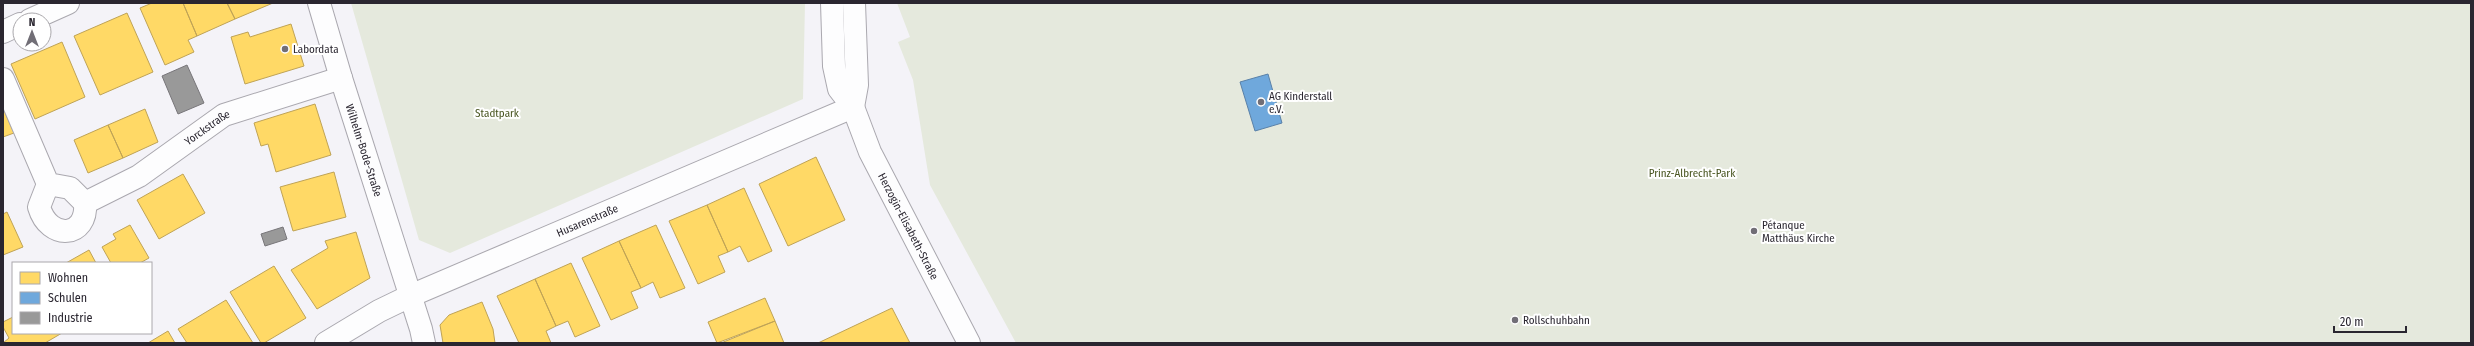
<svg xmlns="http://www.w3.org/2000/svg" width="2474" height="346" viewBox="0 0 2474 346" font-family="'Fira Sans Condensed',sans-serif">
<style>
.green{fill:#e5e9dd}
.homes{fill:#ffd966;stroke:#bfa356}
.schools{fill:#6fa8dc;stroke:#5a81a8}
.industry{fill:#999;stroke:#78767a}
.lines{fill:none;stroke-linecap:round;stroke-linejoin:round}
.street-casing{stroke:#aaa8af;stroke-width:24}
.secondary-casing{stroke:#aaa8af;stroke-width:24}
.street{stroke:#fdfdfe;stroke-width:22}
.secondary{stroke:#fdfdfe;stroke-width:22}
.poi-dot{fill:#716e76;stroke:#fff;stroke-width:1.5}
.labels{text-anchor:middle;stroke-width:4;stroke-linejoin:round;paint-order:stroke}
.poi-label{font-size:11px;fill:#2a2630;stroke:#fff;text-anchor:start}
.park-label{font-size:11px;fill:#485520;stroke:#fff}
.street-label{font-size:11px;fill:#2a2630;stroke:#fff}
</style>
<rect width="100%" height="100%" fill="#f4f3f8"/>
<!-- green -->
<path class="green" d="M351,3H805L803,99L450,253L419,240Z
M897,3H2471V343H1016L930,185L913,80L898,42L910,37Z"/>
<!-- homes -->
<path class="homes" d="M152,3H183L197,36L188,40L194,52L165,65L140,8Z
M183,3H227L235,19L197,36Z
M227,3H273L235,19Z
M127,13L153,72L100,95L74,36Z
M291,24L304,66L245,84L231,37L248,32L250,37Z
M62,42L85,97L35,119L11,64Z
M315,104L331,155L276,172L268,144L261,146L254,123Z
M3,108L14,133L3,137Z
M145,109L158,142L123,158L108,125Z
M108,125L123,158L88,173L74,140Z
M816,157L845,220L788,246L759,184Z
M334,172L346,217L293,231L280,187Z
M183,174L205,213L159,239L137,200Z
M744,188L772,251L748,262L740,246L728,252L707,205Z
M707,205L728,252L718,256L725,272L698,284L669,221Z
M7,212L23,247L3,255V214Z
M130,225L149,258L140,263H111L102,247L116,239L113,234Z
M656,225L685,288L660,298L653,282L641,288L619,241Z
M356,232L370,278L317,309L291,270L328,248L325,241Z
M619,241L641,288L631,292L638,308L611,320L582,258Z
M89,250L96,263H66Z
M571,263L600,326L575,337L568,321L556,326L535,279Z
M274,266L306,318L264,343H261L230,292Z
M535,279L556,326L546,331L551,343H519L497,296Z
M765,298L775,321L717,343L708,322Z
M226,300L253,343H187L178,329Z
M482,302L493,329L495,343H443L440,325L449,315Z
M892,308L910,343H818Z
M13,317V333H62L45,343H3L9,338L3,327V322Z
M775,321L784,343H721Z
M168,331L175,343H148Z"/>
<!-- schools -->
<path class="schools" d="M1268,74L1282,123L1255,131L1240,82Z"/>
<!-- industry -->
<path class="industry" d="M187,65L204,103L178,114L162,76Z
M283,227L287,239L265,246L261,234Z"/>
<g class="lines">
<defs>
<g id="street">
<path id="s1" d="M319,3L341,78L421,329L424,343"/>
<path d="M30,20L68,3"/>
<path d="M3,32L20,24"/>
<path id="s2" d="M3,79L48,184L70,188L85,203L139,176L224,115L341,78"/>
<path d="M48,184L39,207C49,241 88,238 85,203"/>
<path id="s3" d="M326,343L379,311L410,296L853,107"/>
</g>
<g id="secondary">
<path id="s4" d="M832,3L834,66L839,89L853,107L870,152L969,343"/>
<path d="M853,107L857,85L854,3"/>
</g>
</defs>
<!-- street casing -->
<use href="#street" class="street-casing"/>
<!-- secondary casing -->
<use href="#secondary" class="secondary-casing"/>
<!-- street -->
<use href="#street" class="street"/>
<!-- secondary -->
<use href="#secondary" class="secondary"/>
</g>
<!-- markers -->
<g class="poi-dot">
<circle cx="285" cy="49" r="4"/>
<circle cx="1261" cy="102" r="4"/>
<circle cx="1754" cy="231" r="4"/>
<circle cx="1515" cy="320" r="4"/>
</g>
<g class="labels">
<!-- poi labels -->
<g class="poi-label">
<text x="293" y="53">Labordata</text>
<text x="1269" y="100">AG Kinderstall<tspan x="1269" dy="13">e.V.</tspan></text>
<text x="1762" y="229">Pétanque<tspan x="1762" dy="13">Matthäus Kirche</tspan></text>
<text x="1523" y="324">Rollschuhbahn</text>
</g>
<!-- park labels -->
<g class="park-label">
<text x="497" y="117">Stadtpark</text>
<text x="1692" y="177">Prinz-Albrecht-Park</text>
</g>
<!-- street labels -->
<g class="street-label">
<text dy="4" stroke="none"><textPath href="#s2" startOffset="302">Yorckstraße</textPath></text>
<text dy="4" stroke="none"><textPath href="#s1" startOffset="154">Wilhelm-Bode-Straße</textPath></text>
<text dy="4" stroke="none"><textPath href="#s3" startOffset="289">Husarenstraße</textPath></text>
<text dy="4" stroke="none"><textPath href="#s4" startOffset="241">Herzogin-Elisabeth-Straße</textPath></text>
</g>
</g>
<!-- border -->
<rect width="2474" height="346" fill="none" stroke="#2a2630" stroke-width="8"/>
<!-- legend -->
<rect x="12" y="262" width="140" height="72" fill="#ffffff" stroke="#aaa8ac"/>
<rect x="20" y="272" width="20" height="12" fill="#ffd966" stroke="#aaa8ac"/>
<text x="48" y="282" font-size="12" fill="#2a2630">Wohnen</text>
<rect x="20" y="292" width="20" height="12" fill="#6fa8dc" stroke="#aaa8ac"/>
<text x="48" y="302" font-size="12" fill="#2a2630">Schulen</text>
<rect x="20" y="312" width="20" height="12" fill="#999999" stroke="#aaa8ac"/>
<text x="48" y="322" font-size="12" fill="#2a2630">Industrie</text>
<!-- north arrow -->
<g transform="translate(32 32)"><circle r="19" fill="#ffffff" stroke="#aaa8ac"/>
<path d="M0-3L7 15L0 10L-7 15Z" fill="#716e76"/>
<text y="-6" font-size="11" font-weight="bold" text-anchor="middle" fill="#2a2630">N</text>
</g>
<!-- scale -->
<path d="M2334 326v6h72v-6" fill="none" stroke="#2a2630" stroke-width="2"/>
<text x="2340" y="326" font-size="12" fill="#2a2630" stroke="#ffffff" stroke-width="3" paint-order="stroke">20 m</text>
</svg>
